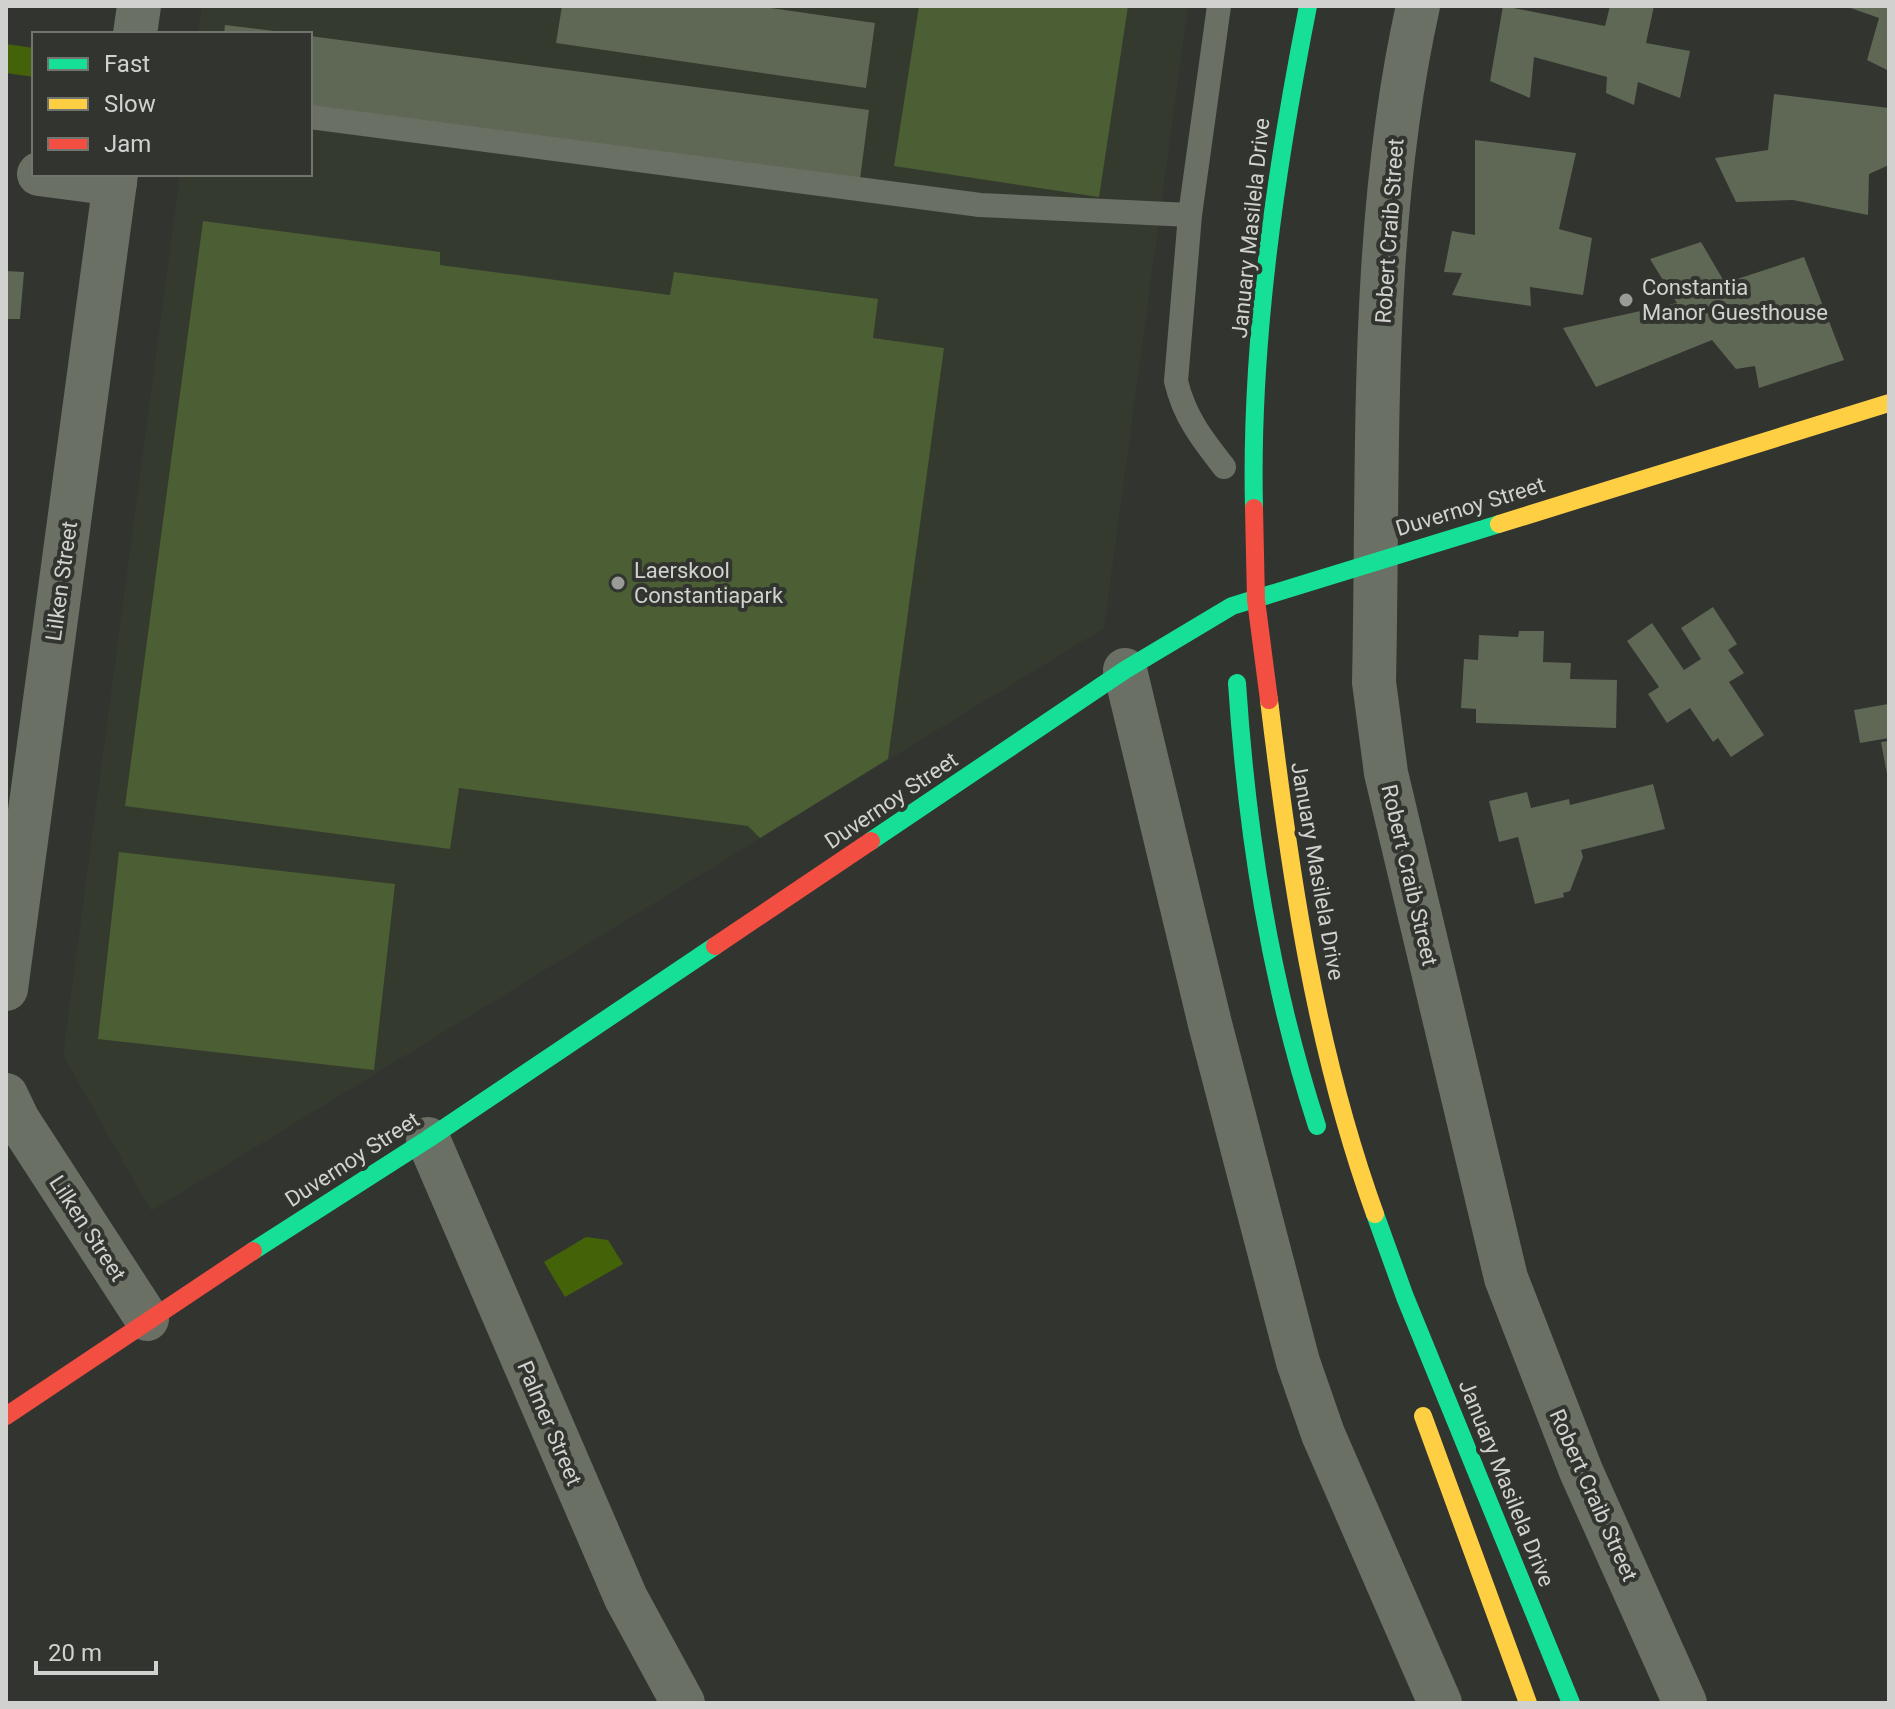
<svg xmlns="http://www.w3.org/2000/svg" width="1895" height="1709" viewBox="0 0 1895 1709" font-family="Roboto,sans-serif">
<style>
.built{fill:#353a2f}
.green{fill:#4c5e33}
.water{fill:#446208}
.building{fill:#5f6755}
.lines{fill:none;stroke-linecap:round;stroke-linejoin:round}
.lane{stroke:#6a7064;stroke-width:24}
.street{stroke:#6a7064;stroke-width:44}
.fast{stroke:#16e098;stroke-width:18}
.slow{stroke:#ffcf43;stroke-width:18}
.jam{stroke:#f24e42;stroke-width:18}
.poi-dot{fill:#999b97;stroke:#32352f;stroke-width:3}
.labels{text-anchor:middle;stroke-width:8;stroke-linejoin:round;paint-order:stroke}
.street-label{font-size:22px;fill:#d1d2cf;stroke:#32352f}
.poi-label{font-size:22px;fill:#d1d2cf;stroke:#32352f;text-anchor:start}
</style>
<rect width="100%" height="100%" fill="#323430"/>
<!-- built -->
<path class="built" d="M202,6H1188L1104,628L151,1211L63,1055L180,174H310V34H198Z"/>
<!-- green -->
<path class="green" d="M919,6H1128L1099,197L894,166Z
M203,221L440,252V265L670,295L674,272L878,299L873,338L944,348L888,759L760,838L748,826L459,788L450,849L125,806Z
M119,852L395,884L374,1070L98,1039Z"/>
<!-- water -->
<path class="water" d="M6,44L34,48V77L6,73Z
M586,1237L608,1240L623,1264L565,1297L544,1262Z"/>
<!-- building -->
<path class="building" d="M562,6H756L875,23L866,88L556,43Z
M1503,6L1605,26L1610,6H1654L1646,43L1690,51L1680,98L1638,82L1634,105L1606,93L1607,77L1534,57L1530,98L1490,81Z
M1845,6H1889V71L1867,60L1879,18Z
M225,25L282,32V34H224Z
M310,36L869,110L860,179L310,106Z
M1774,94L1889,108V165L1869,174L1868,215L1793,200L1736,202L1715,158L1768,150Z
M1475,140L1576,153L1559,229L1592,238L1583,295L1530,287L1531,306L1452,295L1462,273L1444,272L1452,231L1475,235Z
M1701,242L1725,283L1804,257L1844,360L1759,388L1755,366L1736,369L1712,340L1596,387L1563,328L1677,303L1650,259Z
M6,271L24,272L20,319H6Z
M1713,607L1737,644L1728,650L1744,673L1729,682L1764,735L1731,757L1718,738L1713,742L1690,708L1667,723L1648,694L1659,687L1627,641L1652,623L1684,670L1701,659L1681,628Z
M1519,631H1544L1543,662L1571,663L1570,679L1617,680L1616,728L1476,723V709L1461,708L1464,659L1478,660L1479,635L1518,637Z
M1888,704L1889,738L1860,743L1854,710Z
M1889,741V774H1887L1881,742Z
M1653,784L1665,829L1581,850L1583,857L1570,891L1563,893L1564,897L1535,904L1518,837L1499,842L1489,801L1527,792L1531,808L1569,799L1570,805Z"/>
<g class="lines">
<!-- lane -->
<path class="lane" d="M1219,6L1190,215L1176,381C1184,416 1202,439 1224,467
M310,117L980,205L1190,215"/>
<!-- street -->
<path class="street" d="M1418,6C1369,226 1379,457 1374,682L1386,773L1506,1278L1581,1471L1685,1703
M135,34L139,6
M39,174L115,184
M1125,670L1210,1024L1298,1362L1323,1434L1440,1703
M6,989L116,174
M6,1095L18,1120L147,1319
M428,1139L626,1598L683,1703"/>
<!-- fast -->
<path class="fast" d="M1254,508C1250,342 1276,168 1308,6
M1237,683C1247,835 1270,981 1317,1126
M871,841L1125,670L1232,606L1499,524
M1375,1214L1405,1297L1571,1703
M253,1251L428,1139L715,946"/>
<!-- slow -->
<path class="slow" d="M1499,524L1889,403
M1269,700C1290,874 1315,1048 1375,1214
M1423,1416L1528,1703"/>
<!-- jam -->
<path class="jam" d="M1254,508L1256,600L1269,700
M715,946L871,841
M6,1416L253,1251"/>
</g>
<!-- markers -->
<g class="poi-dot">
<circle cx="1626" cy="300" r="8"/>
<circle cx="618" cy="583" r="8"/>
</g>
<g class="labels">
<!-- street labels -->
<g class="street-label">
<text transform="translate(1250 228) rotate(-84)" y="8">January Masilela Drive</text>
<text transform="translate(1389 231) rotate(-86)" y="8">Robert Craib Street</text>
<text transform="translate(1470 506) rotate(-17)" y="8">Duvernoy Street</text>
<text transform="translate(61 581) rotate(-82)" y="8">Lilken Street</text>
<text transform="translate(891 800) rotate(-34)" y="8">Duvernoy Street</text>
<text transform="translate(1318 871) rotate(80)" y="8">January Masilela Drive</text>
<text transform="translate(1410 875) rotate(77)" y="8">Robert Craib Street</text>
<text transform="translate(352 1159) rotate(-33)" y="8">Duvernoy Street</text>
<text transform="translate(88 1228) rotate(57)" y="8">Lilken Street</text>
<text transform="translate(550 1423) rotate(67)" y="8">Palmer Street</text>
<text transform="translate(1507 1483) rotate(68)" y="8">January Masilela Drive</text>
<text transform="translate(1594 1495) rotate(66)" y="8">Robert Craib Street</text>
</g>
<!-- poi labels -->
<g class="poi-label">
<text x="1642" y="295">Constantia<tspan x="1642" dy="25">Manor Guesthouse</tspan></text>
<text x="634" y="578">Laerskool<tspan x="634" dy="25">Constantiapark</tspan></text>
</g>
</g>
<!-- border -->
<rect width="1895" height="1709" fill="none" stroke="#d1d2cf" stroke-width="16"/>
<!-- legend -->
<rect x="32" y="32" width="280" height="144" fill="#32352f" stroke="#72746f" stroke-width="2"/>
<rect x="48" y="58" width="40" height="12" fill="#16e098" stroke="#72746f" stroke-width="2"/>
<text x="104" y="72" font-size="24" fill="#d1d2cf">Fast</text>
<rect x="48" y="98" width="40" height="12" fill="#ffcf43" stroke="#72746f" stroke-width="2"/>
<text x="104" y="112" font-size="24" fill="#d1d2cf">Slow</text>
<rect x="48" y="138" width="40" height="12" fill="#f24e42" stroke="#72746f" stroke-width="2"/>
<text x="104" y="152" font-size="24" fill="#d1d2cf">Jam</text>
<!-- scale -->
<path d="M36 1661v12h120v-12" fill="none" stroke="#d1d2cf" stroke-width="4"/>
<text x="48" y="1661" font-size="24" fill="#d1d2cf" stroke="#32352f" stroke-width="6" paint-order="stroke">20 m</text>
</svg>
